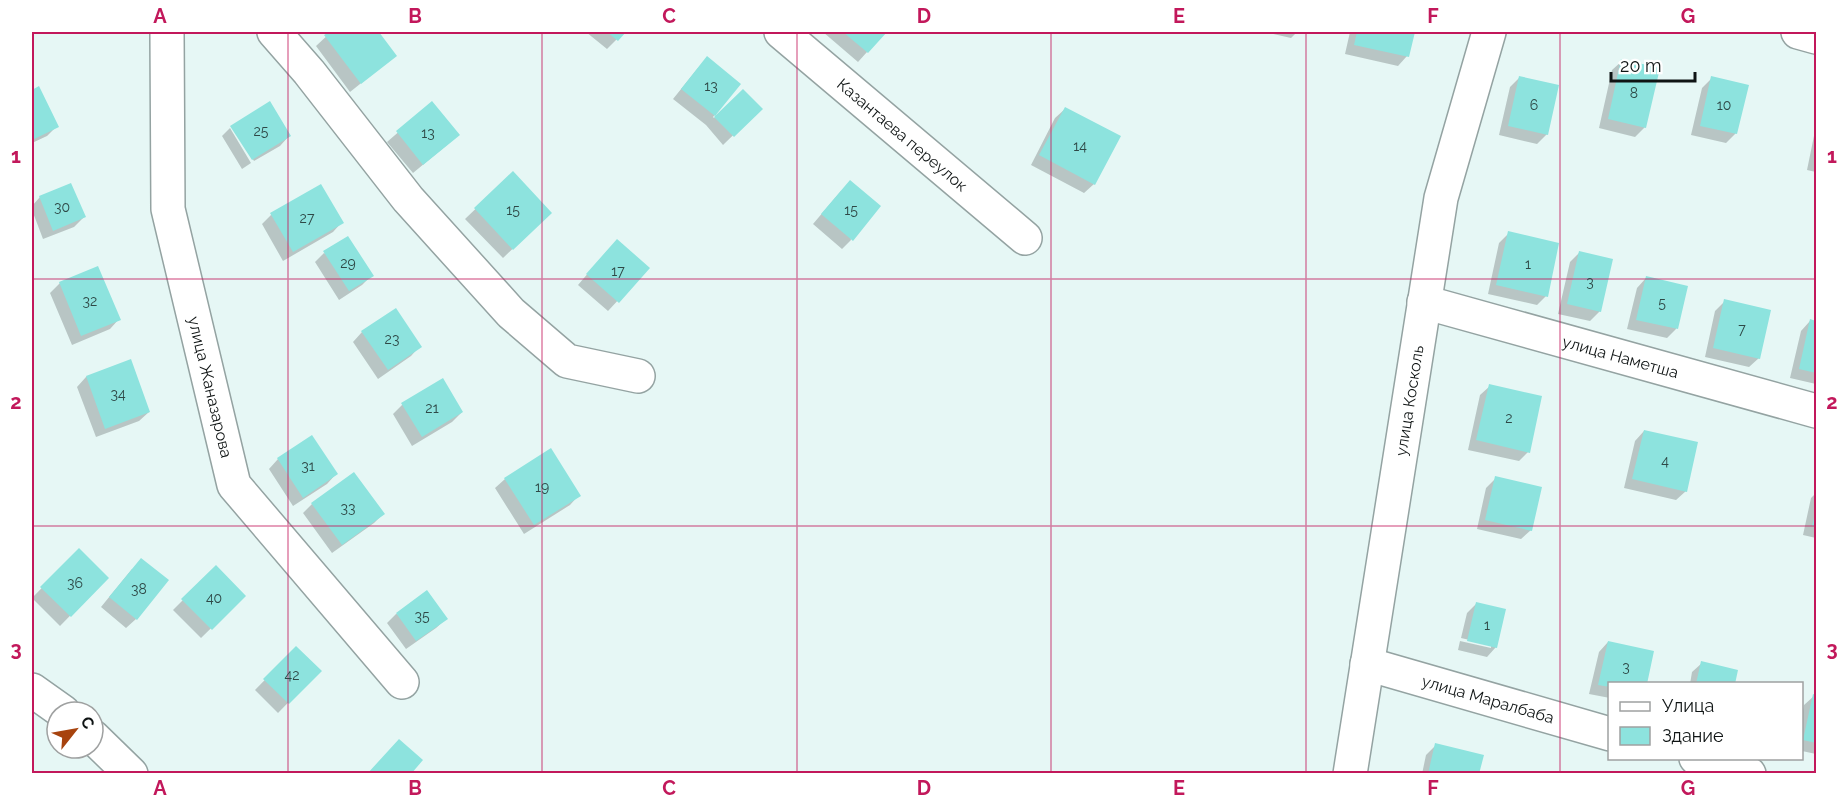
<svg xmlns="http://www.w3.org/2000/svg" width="1848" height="805" viewBox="0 0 1848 805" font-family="Raleway,sans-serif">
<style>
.shadow{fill:#0003}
.building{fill:#8de3de}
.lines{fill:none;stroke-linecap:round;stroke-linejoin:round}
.minor-casing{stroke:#94a3a2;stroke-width:36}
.minor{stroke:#fff;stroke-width:33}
.grid{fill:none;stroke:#c2185b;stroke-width:1.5;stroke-opacity:0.55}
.labels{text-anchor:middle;stroke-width:5;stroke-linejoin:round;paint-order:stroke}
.number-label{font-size:14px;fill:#2e4846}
.street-label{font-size:16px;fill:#0f1414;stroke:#fff}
.neatline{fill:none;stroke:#c2185b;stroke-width:2}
.grid-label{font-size:20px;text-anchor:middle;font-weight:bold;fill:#c2185b}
</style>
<rect width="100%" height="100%" fill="#e6f7f5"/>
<!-- shadow -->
<path class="shadow" d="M331,32H377L395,56L350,92L316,46Z
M586,32H624L607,49Z
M823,32H885L858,62Z
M1265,32H1297L1291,38Z
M1350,32H1413L1407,56L1398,66L1345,54Z
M1622,61L1645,127L1635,137L1599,128L1612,70Z
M698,68L739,84L713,117L714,118L743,91L760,109L723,145L706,125L673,99Z
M1519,78L1547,134L1537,144L1499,135L1510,87Z
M1712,78L1736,133L1726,143L1691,135L1702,88Z
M38,88L57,126L47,136L32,143V91Z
M432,103L448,144L413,173L387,142Z
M1065,109L1094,184L1084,193L1031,165L1055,118Z
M1816,126V172L1807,170Z
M233,127L289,136L280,146L254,161Z
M230,128L251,163L242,169L222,136Z
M513,173L550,213L503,258L465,219Z
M841,191L851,240L842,249L813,224Z
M40,197L84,217L74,227L43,239L32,210V206Z
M271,215L342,222L333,232L283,261L262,224Z
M1509,233L1546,296L1537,305L1488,294L1499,243Z
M608,250L648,268L608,311L578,285Z
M324,253L372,275L362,285L339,300L315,262Z
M1579,253L1600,311L1590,321L1558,314L1570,262Z
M97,268L119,319L110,329L72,345L50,293L60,283Z
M1646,278L1686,287L1676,329L1667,338L1627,329L1637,288Z
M1725,301L1759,358L1749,367L1705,357L1715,311Z
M1810,321L1816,322V384L1790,378L1801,331Z
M362,332L420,346L411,356L378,379L353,342Z
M130,361L149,412L139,421L96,437L77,387L86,377Z
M442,380L462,412L452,422L412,446L393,414L402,405Z
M1490,386L1528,452L1519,461L1468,450L1480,395Z
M1644,431L1686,491L1676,500L1624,488L1635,441Z
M278,459L336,474L327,484L293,506L269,469Z
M1496,478L1531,530L1521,539L1477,529L1486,488Z
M505,479L579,495L570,505L524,534L495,488Z
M1816,493V538L1803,535L1811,498Z
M312,504L383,514L374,523L332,553L303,513Z
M79,550L107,578L60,626L32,598Z
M216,567L244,596L201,638L173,610Z
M132,569L136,619L126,628L101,607Z
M1476,604L1496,647L1487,657L1458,650L1460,641L1491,648V645L1461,638L1467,613Z
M396,614L446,619L436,628L406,649L387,623Z
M1608,642L1610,684V698L1589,694L1599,652Z
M296,648L319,671L278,713L255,690Z
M1702,663L1734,684H1690L1692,672Z
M1814,696H1816V754L1802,751V717L1804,705Z
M1436,745L1478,774H1422L1426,755Z"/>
<!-- building -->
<path class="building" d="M329,32H379L397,56L361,84L324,35Z
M607,32H626L618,41Z
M843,32H887L868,53Z
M1357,32H1415L1409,57L1354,45Z
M707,56L741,84L715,116L681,89Z
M1621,59L1660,68L1646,128L1608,119Z
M1519,76L1559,85L1548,135L1508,126Z
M1711,76L1749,85L1737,134L1700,126Z
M39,86L59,127L32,140V90Z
M743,89L763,109L734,137L714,117Z
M270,101L291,136L252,160L230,126Z
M432,101L460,135L423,165L396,131Z
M1065,107L1121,136L1095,185L1039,155Z
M513,171L552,213L513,250L474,208Z
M850,180L881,206L853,241L821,214Z
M71,183L86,217L53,231L39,196Z
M321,184L344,223L293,252L270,213Z
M1508,231L1559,243L1548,297L1496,285Z
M348,236L374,276L349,291L323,251Z
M617,239L650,268L619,303L586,274Z
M1579,251L1613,259L1601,312L1567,304Z
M98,266L121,320L81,336L59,282Z
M1646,276L1688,286L1678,329L1636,320Z
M1724,299L1771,310L1760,359L1713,348Z
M396,308L422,347L388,370L361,331Z
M1810,319L1816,321V373L1799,369Z
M131,359L150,412L105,429L86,376Z
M443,378L463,412L422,437L401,403Z
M1489,384L1542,396L1530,453L1476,440Z
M1644,430L1698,442L1687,492L1632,479Z
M312,435L338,474L303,498L277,458Z
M551,448L581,496L534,525L504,478Z
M354,472L385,514L342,545L311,503Z
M1495,476L1542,487L1532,531L1485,520Z
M1816,510V527L1812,526Z
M79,548L109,578L71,617L40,587Z
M141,558L169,580L137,620L109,597Z
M216,565L246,596L212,630L181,599Z
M427,590L448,619L416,641L396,613Z
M1476,602L1506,609L1497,648L1467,641Z
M1608,641L1654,651L1647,684H1610V687L1598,685Z
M296,646L322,671L289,704L263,679Z
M1701,661L1738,670L1735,684H1696Z
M1813,694L1816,695V743L1803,740Z
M399,739L423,760L411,774H367Z
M1435,743L1484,755L1479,774H1428Z"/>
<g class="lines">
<defs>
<g id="minor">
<path id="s1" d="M167,32L168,209L234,485L402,682"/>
<path d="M274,32L309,72L408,199L511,313L567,361L638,376"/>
<path id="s2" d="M781,32L1025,238"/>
<path d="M1798,32L1816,37"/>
<path id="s3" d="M1424,302L1816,411"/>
<path id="s4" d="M1367,664L1610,734"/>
<path d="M32,690L63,712"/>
<path d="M93,737L131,774"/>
<path d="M1696,758L1749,774"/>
<path id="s5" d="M1350,774L1441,198L1489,32"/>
</g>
</defs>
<!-- minor casing -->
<use href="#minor" class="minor-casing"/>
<!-- minor -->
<use href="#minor" class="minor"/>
</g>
<!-- grid -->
<path class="grid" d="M288,32V774M542,32V774M797,32V774M1051,32V774M1306,32V774M1560,32V774M32,279H1816M32,526H1816"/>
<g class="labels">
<!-- number labels -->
<g class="number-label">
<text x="711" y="91">13</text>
<text x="1634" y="98">8</text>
<text x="1534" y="110">6</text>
<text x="1724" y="110">10</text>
<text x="261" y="136">25</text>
<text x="428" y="138">13</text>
<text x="1080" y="151">14</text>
<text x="62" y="212">30</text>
<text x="513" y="215">15</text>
<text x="851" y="215">15</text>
<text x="307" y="223">27</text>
<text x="348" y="268">29</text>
<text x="1528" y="269">1</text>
<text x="618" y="276">17</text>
<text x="1590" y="287">3</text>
<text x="90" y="306">32</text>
<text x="1662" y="308">5</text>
<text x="1742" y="334">7</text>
<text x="392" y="344">23</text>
<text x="118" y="399">34</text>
<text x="432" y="413">21</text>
<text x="1509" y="423">2</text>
<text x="1665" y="466">4</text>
<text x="308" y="471">31</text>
<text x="542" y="492">19</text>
<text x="348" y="513">33</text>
<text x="75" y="588">36</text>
<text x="139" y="594">38</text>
<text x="214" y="603">40</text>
<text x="422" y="621">35</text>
<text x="1487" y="630">1</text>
<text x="1626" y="672">3</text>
<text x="292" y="680">42</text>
</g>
<!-- street labels -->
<g class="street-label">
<text dy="6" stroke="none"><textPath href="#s2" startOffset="159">Казантаева переулок</textPath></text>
<text dy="6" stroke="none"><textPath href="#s3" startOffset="204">улица Наметша</textPath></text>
<text dy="6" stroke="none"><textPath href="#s1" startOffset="360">улица Жаназарова</textPath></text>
<text dy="6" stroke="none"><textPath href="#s5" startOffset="378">улица Косколь</textPath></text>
<text dy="6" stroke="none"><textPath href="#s4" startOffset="126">улица Маралбаба</textPath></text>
</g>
</g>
<!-- border -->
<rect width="1848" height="805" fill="none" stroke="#ffffff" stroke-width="66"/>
<!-- legend -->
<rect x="1608" y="682" width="195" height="78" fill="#ffffff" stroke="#9fa1a1" stroke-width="1.5"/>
<rect x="1620" y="702" width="30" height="9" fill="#ffffff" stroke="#9fa1a1" stroke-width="1.5"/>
<text x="1662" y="712" font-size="18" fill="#0f1414">Улица</text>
<rect x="1620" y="727" width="30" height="18" fill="#8de3de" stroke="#9fa1a1" stroke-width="1.5"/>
<text x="1662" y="742" font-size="18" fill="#0f1414">Здание</text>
<!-- north arrow -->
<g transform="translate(75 730) rotate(59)"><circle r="28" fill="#ffffff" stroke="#9fa1a1" stroke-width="1.5"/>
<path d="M0-4.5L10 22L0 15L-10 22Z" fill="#a7430e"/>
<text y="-9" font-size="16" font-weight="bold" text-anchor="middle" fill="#0f1414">С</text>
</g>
<!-- scale -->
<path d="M1611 72v9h84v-9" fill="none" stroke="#0f1414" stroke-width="3"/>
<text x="1620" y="72" font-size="18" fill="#0f1414" stroke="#ffffff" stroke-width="4.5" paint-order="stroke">20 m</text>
<rect x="33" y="33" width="1782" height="739" class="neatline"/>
<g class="grid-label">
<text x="160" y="23">A</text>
<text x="415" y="23">B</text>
<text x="669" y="23">C</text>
<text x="924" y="23">D</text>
<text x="1179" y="23">E</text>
<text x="1433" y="23">F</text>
<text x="1688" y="23">G</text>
<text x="16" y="163">1</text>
<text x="1832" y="163">1</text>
<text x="16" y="409">2</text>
<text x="1832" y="409">2</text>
<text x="16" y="656">3</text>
<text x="1832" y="656">3</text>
<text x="160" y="795">A</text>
<text x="415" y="795">B</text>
<text x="669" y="795">C</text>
<text x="924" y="795">D</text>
<text x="1179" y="795">E</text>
<text x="1433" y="795">F</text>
<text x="1688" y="795">G</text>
</g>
</svg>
